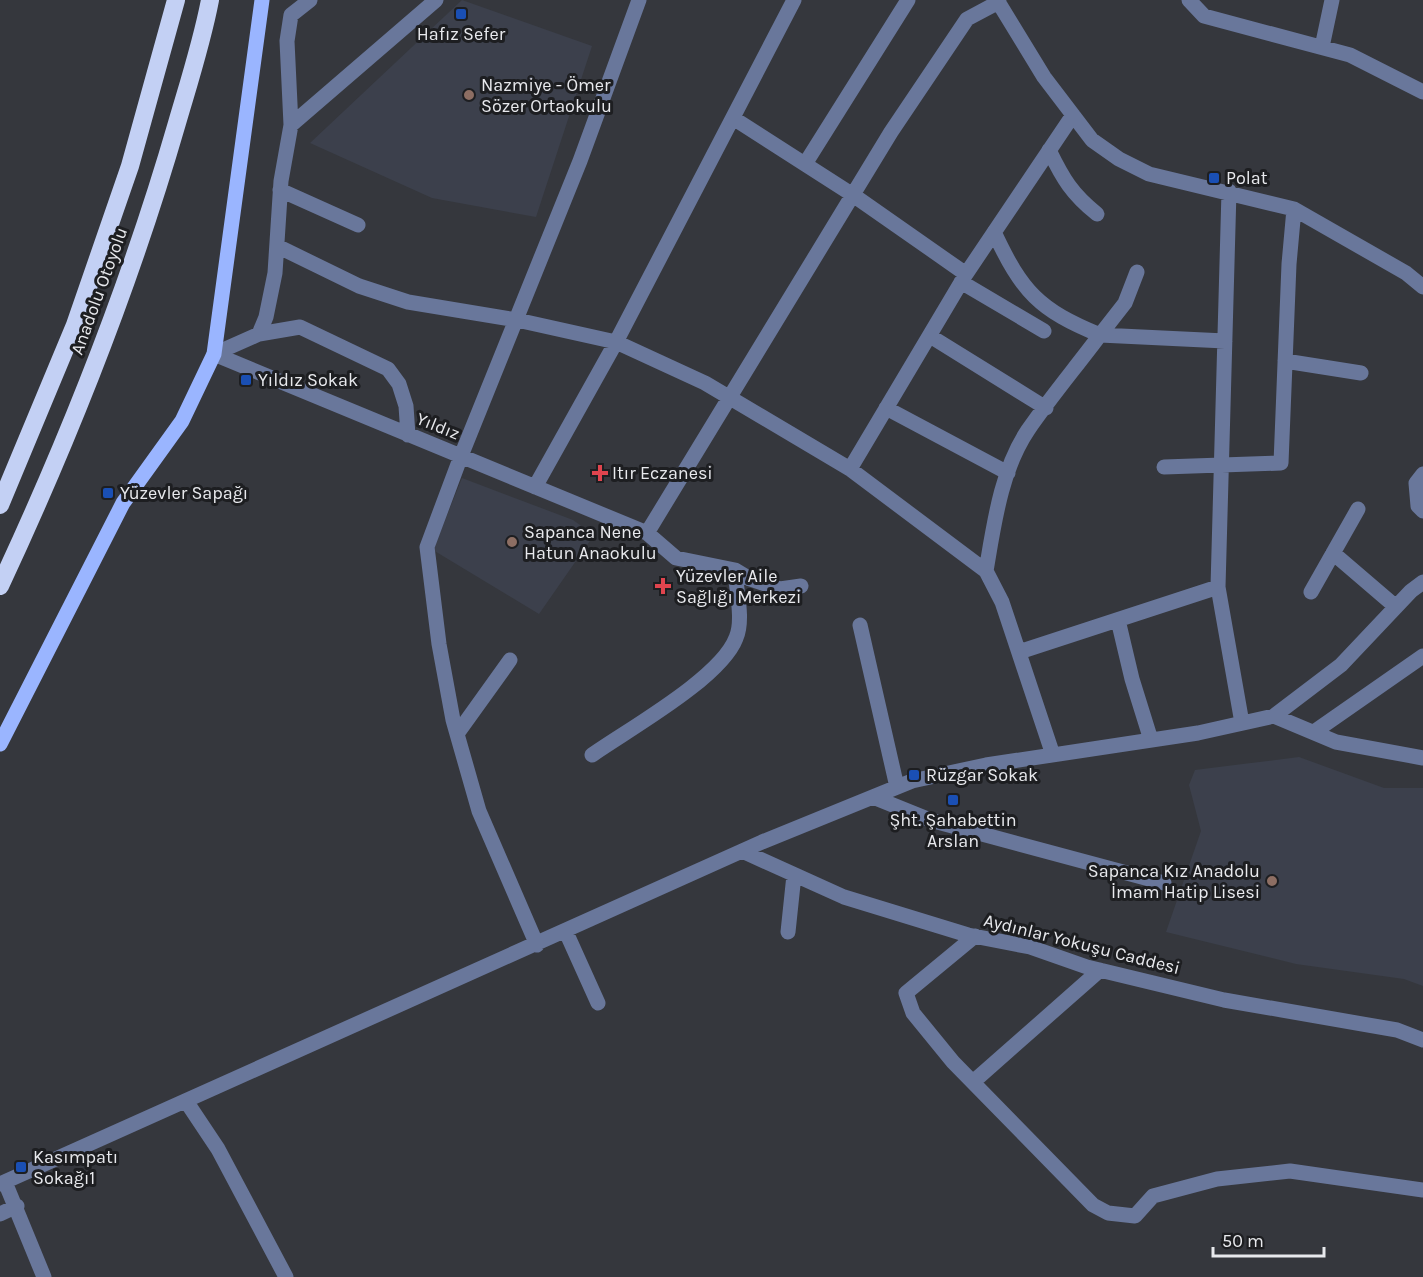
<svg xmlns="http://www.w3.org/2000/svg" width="1423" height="1277" viewBox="0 0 1423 1277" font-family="Karla,sans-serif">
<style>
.built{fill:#3c404c}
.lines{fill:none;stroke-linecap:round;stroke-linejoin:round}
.minor{stroke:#69779b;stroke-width:15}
.major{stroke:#9ab5ff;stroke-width:15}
.highway{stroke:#c3d0f4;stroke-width:18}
.transit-dot{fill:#1a4fb4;stroke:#1d1e21;stroke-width:2}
.education-dot{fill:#8d6e63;stroke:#1d1e21;stroke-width:2}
.health-dot{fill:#e0444e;stroke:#1d1e21;stroke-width:2}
.labels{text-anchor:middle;stroke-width:6;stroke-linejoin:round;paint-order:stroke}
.poi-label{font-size:18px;fill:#e8e9ed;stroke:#1d1e21;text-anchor:start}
.street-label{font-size:18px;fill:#e8e9ed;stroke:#1d1e21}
</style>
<rect width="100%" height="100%" fill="#35373d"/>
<!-- built -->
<path class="built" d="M462,0L592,46L536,217L432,198L310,143Z
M462,478L573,520L594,535L539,614L433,550Z
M1299,757L1384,788H1423V986L1404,979L1296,964L1166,932L1201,831L1189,785L1195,770Z"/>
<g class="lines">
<!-- minor -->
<path class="minor" d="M997,0L1044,77L1092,140L1119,159L1149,174L1294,209L1406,273L1423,287
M1189,0L1204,16L1350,55L1423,92
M1322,47L1332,0
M733,118L853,195L966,274
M291,125L436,0
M1049,150C1063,179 1072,194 1097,214
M805,164L908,0
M280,190L358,225
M277,246L359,286L408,302L517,320L616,342L705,383L850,469L986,571L1002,602L1053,755
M1137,272L1125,303L1100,335L1225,341
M961,282L1044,331
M259,334L300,327L388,369L399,384L406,406L408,435
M930,336L1046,408
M214,354L647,533L676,558L735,570L750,579L780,589L801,586
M214,354L259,334L266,317L275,273L281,181L291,125L287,41L291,15L310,0
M1285,361L1361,373
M886,408L1008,473
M1164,467L1281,463L1289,264L1294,209
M850,469L966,274L1073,115
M1423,474L1416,483L1418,506L1423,511
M535,487L616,342L794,0
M647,533L891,132L967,19L999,2
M1333,553L1396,607
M986,571C994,524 1001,470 1028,430C1050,398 1076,367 1100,335C1039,310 1022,292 994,232
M1218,587L1242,723
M1311,592L1358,509
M1118,620L1132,679L1151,740
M860,625L897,787
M1019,652L1218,587L1229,191
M1274,716L1336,742L1423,758
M1314,732L1423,656
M457,734L510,660
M592,755C629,729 721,678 736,638C744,620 736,590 735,570
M873,797L930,820L1164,883
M742,851L844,897L968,935L1030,947L1087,967L1224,1000L1397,1030L1423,1040
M566,932L598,1003
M788,932L794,875
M975,936L906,993L913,1013L953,1062L1093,1205L1108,1213L1135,1216L1153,1196L1217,1179L1290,1171L1423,1190
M537,945L479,811L453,720L439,644L427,547L461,456L580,161L639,0
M973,1082L1100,970
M186,1101L218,1149L286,1277
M5,1182L44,1277
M0,1184L762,842L912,781L986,765L1198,733L1274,716L1341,665L1411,591L1423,582
M0,1214L17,1206"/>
<!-- major -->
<path class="major" d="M0,744L123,503L182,421L214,354L262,0"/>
<!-- highway -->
<path class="highway" d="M0,505L75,325L130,166L176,0
M0,586C70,436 131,282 177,123C189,82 202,42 210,0"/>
</g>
<!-- markers -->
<g class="transit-dot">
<rect x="455" y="8" width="12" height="12" rx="3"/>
<rect x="1208" y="172" width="12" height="12" rx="3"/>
<rect x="240" y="374" width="12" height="12" rx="3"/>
<rect x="102" y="487" width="12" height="12" rx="3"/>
<rect x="908" y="769" width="12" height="12" rx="3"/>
<rect x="947" y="794" width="12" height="12" rx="3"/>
<rect x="15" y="1161" width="12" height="12" rx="3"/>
</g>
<g class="education-dot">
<circle cx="469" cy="95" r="6"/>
<circle cx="512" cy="542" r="6"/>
<circle cx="1272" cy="881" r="6"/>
</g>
<g class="health-dot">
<path d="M597 464h6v6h6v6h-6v6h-6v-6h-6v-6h6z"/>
<path d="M660 577h6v6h6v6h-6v6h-6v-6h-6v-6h6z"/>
</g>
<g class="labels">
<!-- poi labels -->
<g class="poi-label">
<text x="461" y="40" text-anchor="middle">Hafız Sefer</text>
<text x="481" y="91">Nazmiye - Ömer<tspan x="481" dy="21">Sözer Ortaokulu</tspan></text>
<text x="1226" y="184">Polat</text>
<text x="258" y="386">Yıldız Sokak</text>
<text x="612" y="479">Itır Eczanesi</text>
<text x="120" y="499">Yüzevler Sapağı</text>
<text x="524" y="538">Sapanca Nene<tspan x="524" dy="21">Hatun Anaokulu</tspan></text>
<text x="676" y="582">Yüzevler Aile<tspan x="676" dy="21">Sağlığı Merkezi</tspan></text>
<text x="926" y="781">Rüzgar Sokak</text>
<text x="953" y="826" text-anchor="middle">Şht. Şahabettin<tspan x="953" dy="21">Arslan</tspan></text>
<text x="1260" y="877" text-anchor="end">Sapanca Kız Anadolu<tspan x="1260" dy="21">İmam Hatip Lisesi</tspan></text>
<text x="33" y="1163">Kasımpatı<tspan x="33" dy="21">Sokağı1</tspan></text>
</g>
<!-- street labels -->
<g class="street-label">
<text transform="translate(99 291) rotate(-70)" y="6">Anadolu Otoyolu</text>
<text transform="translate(438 426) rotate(22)" y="6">Yıldız</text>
<text transform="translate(1082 944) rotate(14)" y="6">Aydınlar Yokuşu Caddesi</text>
</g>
</g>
<!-- scale -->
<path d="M1213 1247v9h111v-9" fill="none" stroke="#e8e9ed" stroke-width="3"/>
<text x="1222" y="1247" font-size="18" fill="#e8e9ed" stroke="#1d1e21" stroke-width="4.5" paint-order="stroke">50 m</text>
</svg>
